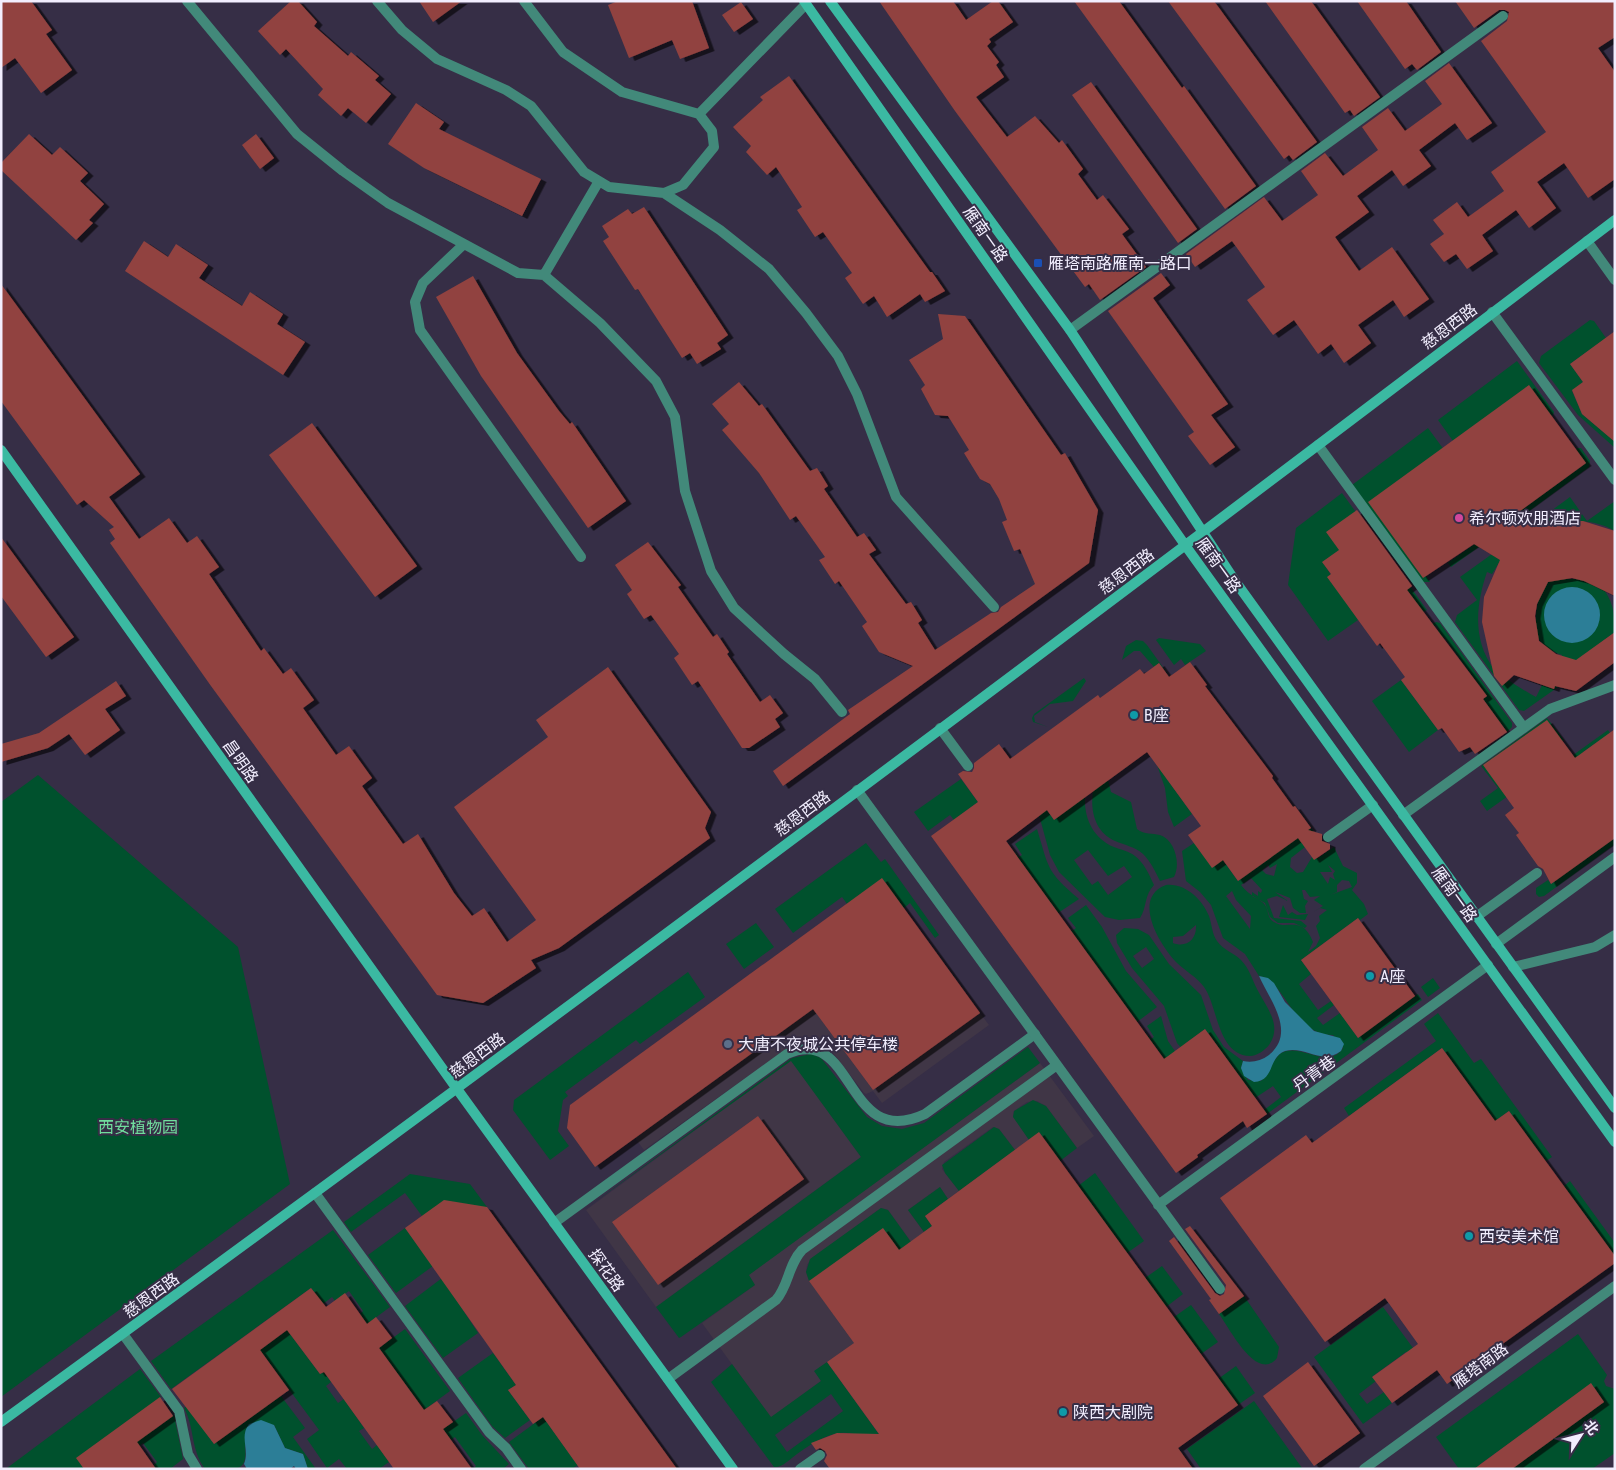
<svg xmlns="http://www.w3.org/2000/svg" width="1616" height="1470" viewBox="0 0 1616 1470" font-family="'Roboto Condensed','Noto Sans SC',sans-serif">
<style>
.industrial{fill:#403646;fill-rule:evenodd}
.green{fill:#00512d;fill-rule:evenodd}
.water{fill:#2c7e97}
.building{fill:#91423f;filter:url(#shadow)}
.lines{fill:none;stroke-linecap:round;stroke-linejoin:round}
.lane{stroke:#42897a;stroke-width:10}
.street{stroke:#42897a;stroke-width:10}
.secondary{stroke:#3bb9a2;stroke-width:10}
.transit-dot{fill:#1a4fb4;stroke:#362e46;stroke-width:2}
.hotel-dot{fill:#d1479c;stroke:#362e46;stroke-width:2}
.culture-dot{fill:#0f9aa8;stroke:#362e46;stroke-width:2}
.service-dot{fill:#5c6f8a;stroke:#362e46;stroke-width:2}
.labels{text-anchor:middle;stroke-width:4;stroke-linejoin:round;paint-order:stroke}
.street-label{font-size:16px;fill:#f2eefe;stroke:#362e46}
.poi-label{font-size:16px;fill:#f2eefe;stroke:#362e46;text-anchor:start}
.park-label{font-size:16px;fill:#70dd9d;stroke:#362e46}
</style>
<defs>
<filter id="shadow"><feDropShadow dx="5.5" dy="3" stdDeviation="0" flood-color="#0009"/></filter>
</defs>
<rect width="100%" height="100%" fill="#362e46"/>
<!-- industrial -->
<path class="industrial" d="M813,1009L873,1090L980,1013L989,1025L882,1103L873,1091L866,1094L864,1093L831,1050L812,1042L793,1044L644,1150L635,1138Z
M791,1060L861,1157L656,1307L586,1210ZM758,1116L804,1179L788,1189L612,1222Z
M1040,1063L1094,1136L1077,1148L1046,1106L1037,1101L1027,1102L1014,1111L1013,1116L1029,1140L1015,1150L999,1129L993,1127L944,1162L942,1169L959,1191L948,1199L940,1187L908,1210L924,1232L911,1242L888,1210L881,1208L811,1259L807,1265L806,1272L809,1280L854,1343L815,1371L821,1381L771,1418L702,1323L755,1285L748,1275Z"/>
<!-- green -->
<path class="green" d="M1590,320L1594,321L1606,338L1570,364L1583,382L1572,391L1582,414L1615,442V448L1578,415L1539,363L1541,356Z
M1517,361L1554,412L1553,415L1463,455L1438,420Z
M1428,428L1453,462L1426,576L1430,582H1422L1352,485Z
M1578,448H1581L1590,461L1589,467L1517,520L1510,519L1497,501L1516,514L1585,464L1576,449Z
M1342,493L1427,610L1423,612L1361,527L1341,549L1323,562L1358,620L1328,641L1288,585L1296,528Z
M1570,497L1587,521L1615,501V531C1586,514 1555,522 1525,530Z
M1493,531L1498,533L1451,567L1448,563Z
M1506,544L1500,561L1492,574L1487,572C1476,604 1472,640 1494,669C1499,675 1528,693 1536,697L1542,685L1554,689L1555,686L1558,687L1524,711L1519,710L1455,622L1457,615L1477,600L1460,577Z
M1565,574L1566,579H1578L1600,585C1613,599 1615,614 1615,632L1573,663L1561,660L1562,655C1546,650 1537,640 1531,624L1536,622C1535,610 1540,601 1538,590L1558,575Z
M1436,622L1440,623L1512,723V727L1507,732L1483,699L1487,696L1444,637L1440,640L1435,633L1439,630L1436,625L1431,629L1429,626Z
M1159,638L1200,644L1206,651L1185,665L1181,659L1174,665L1156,640Z
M1136,640L1143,641L1147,645L1170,677L1159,663L1154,667L1140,651H1134L1122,660L1126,646Z
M1084,678L1086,681L1073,701L1050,704L1034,716L1035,722L1048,727L1033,722L1032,718L1034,714Z
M1401,680L1438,730L1409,752L1372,701Z
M1547,718L1564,740L1546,754L1553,764L1487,811L1480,801L1498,788L1481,766Z
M1608,730L1610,733L1583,752L1593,765L1555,768Z
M1157,765L1192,814L1174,827L1168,812L1165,788Z
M1017,770L1054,820L1085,797C1084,818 1093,838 1114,847C1121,850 1129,851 1135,856C1144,863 1149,874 1154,885C1144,895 1147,908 1140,918L1119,920L1105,917L1059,872L1050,855L1039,815ZM1088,850L1108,876L1124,866L1132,877L1108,895L1098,881L1092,885L1074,860Z
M38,775L238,947L290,1184L1,1397V802Z
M961,779L978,802L954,820L950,815L928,831L914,812Z
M1108,780L1111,792L1131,802L1137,829C1145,835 1152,833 1160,835C1175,840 1181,864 1174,877L1160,881C1155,871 1151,862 1143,854C1135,847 1125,845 1115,841C1095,832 1090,811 1093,791Z
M1311,828L1315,834L1305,847L1291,858L1290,867L1297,873L1303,872L1312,857L1318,858L1334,847L1343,866L1357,873V883L1352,890L1364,904L1368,914L1360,920L1358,918L1301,960L1311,974L1299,984L1318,1010L1331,1001L1334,1005L1317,1018L1323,1025L1340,1013L1358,1038L1418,994L1422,1000L1267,1114L1264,1110L1281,1097L1273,1086L1255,1098L1205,1029L1186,1043L1243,1121L1240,1123L1209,1080L1177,1043L1164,1006L1132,968L1117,943L1116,935L1124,928L1138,929L1149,935L1169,964L1201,995L1213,1030L1224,1047L1243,1061L1241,1068L1248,1080L1261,1081C1266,1074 1276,1056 1281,1053C1301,1042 1328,1071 1343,1048L1333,1035C1293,1036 1285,979 1259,976L1245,954L1223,938L1211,905L1200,892L1186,881L1182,851L1194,843L1222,859L1238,881ZM1277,864L1274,876L1266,874L1262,870L1268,865L1270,868ZM1328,865L1335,871L1333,874L1335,880L1330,877L1328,884L1320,872H1332ZM1251,878L1262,890L1261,893L1258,891V896L1252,892V896L1265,903L1270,917L1278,923H1294L1305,928L1307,926L1301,921L1274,918L1267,899L1277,896L1288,901L1275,892L1290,898L1293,908L1300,913H1306L1305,906L1308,901L1304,899L1302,890H1305L1310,897L1320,896L1314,900L1323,906L1313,912L1320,908L1327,910L1319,916L1320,921L1316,926L1320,938L1316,946L1308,952L1313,942C1302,914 1287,931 1274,922C1267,918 1269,911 1265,905C1261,899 1249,896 1241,885ZM1342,880L1349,881L1352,887L1330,895L1337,892V885ZM1232,891L1236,900L1251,916L1250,929L1226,896ZM1146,947L1154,959L1142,968L1133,956Z
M1037,829C1049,868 1046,871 1079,899L1058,913L1011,848L1019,857L1022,855L1015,844Z
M1615,838V844L1544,896L1539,897L1536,894V888L1548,880L1551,884Z
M866,843L881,862L885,859L939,935L935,938L910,903L904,908L847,904L842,897L793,933L775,909Z
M1166,885C1185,883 1202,899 1209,916C1212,925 1212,934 1217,941C1223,950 1234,953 1241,960C1249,968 1252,979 1257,989C1266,1007 1283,1025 1269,1045C1265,1050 1257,1056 1250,1056C1217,1055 1218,1006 1204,987C1197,977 1185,971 1176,962C1160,945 1131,898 1166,885ZM1196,925C1197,940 1186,948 1173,943V937L1183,936Z
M1086,905L1102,927L1126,971L1157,1007L1137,1022L1064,921L1072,931L1076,928L1068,918Z
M1283,905L1288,915L1292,912L1297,915L1308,914L1305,920L1279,917Z
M756,923L774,947L744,969L726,944Z
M688,972L705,997L640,1044L636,1040L565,1092L568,1096L563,1100L558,1131L569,1146L550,1160L513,1110L514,1100Z
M1433,978L1440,988L1428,997L1421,987Z
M1438,1013L1474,1063L1481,1059L1552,1157L1546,1161L1509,1111L1495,1121L1442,1048L1349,1116L1344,1108L1436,1041L1424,1024Z
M1161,1016L1168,1041L1179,1057L1191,1095L1143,1030L1151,1039L1154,1037L1147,1026Z
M1028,1047L1040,1063L749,1275L755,1285L681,1337L679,1338L656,1307L861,1157L791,1061L585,1209L792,1058L811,1054L821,1058L867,1117L882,1126L902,1129L924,1123Z
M1033,1100L1046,1106L1077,1148L1060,1161L1040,1133L1029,1140L1013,1117L1014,1111Z
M994,1127L999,1129L1015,1150L959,1191L945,1173L942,1165Z
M1095,1173L1144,1241L1127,1253L1078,1186Z
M410,1174L470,1184L487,1207L422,1216L405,1193L351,1232L344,1222Z
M1570,1181L1615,1243V1256L1564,1186Z
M940,1187L948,1199L925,1216L932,1226L924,1232L908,1210Z
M881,1208L888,1210L911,1242L899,1250L809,1281L806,1272L810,1259Z
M405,1228L433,1266L396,1293L368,1255Z
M333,1230L390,1307L367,1324L360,1314L363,1311L349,1291L335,1301L332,1297L323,1304L311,1288L171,1389L151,1361Z
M1162,1266L1183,1294L1166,1307L1145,1278Z
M442,1278L478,1333L443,1358L405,1306Z
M1244,1296L1279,1347L1277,1358C1257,1383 1230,1329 1219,1314Z
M1191,1305L1218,1342L1201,1354L1174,1317Z
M1383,1307L1432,1374L1425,1379L1406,1352L1373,1376L1376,1381L1359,1394L1367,1404L1384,1392L1392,1403L1363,1424L1314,1357Z
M300,1321L290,1334L320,1374L324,1372L331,1382L326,1386L338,1403L344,1399L364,1428L359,1431L372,1449L377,1445L389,1462L379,1469H347L339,1459L327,1468L307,1439L319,1430L260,1350Z
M405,1329L450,1391L424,1410L379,1348Z
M1578,1334L1607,1375L1604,1381L1606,1386L1615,1389V1453L1592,1469H1512L1604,1402L1591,1384L1479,1465L1481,1469H1459L1436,1437Z
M493,1353L516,1385L508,1390L530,1420L505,1438L492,1426L458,1378Z
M827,1362L904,1469C859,1434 850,1416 797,1454C790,1459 782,1468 774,1467L711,1382L732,1364L771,1417L821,1381L814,1371ZM831,1394L843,1411L787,1452L775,1435Z
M1236,1366L1255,1393L1238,1405L1218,1379Z
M140,1369L161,1397L77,1458L84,1469L7,1468Z
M281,1396L305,1428L293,1437L316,1469H308L303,1454L285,1448L274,1425L249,1424C239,1438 253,1462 238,1468C230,1470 214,1469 205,1469C190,1448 195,1428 184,1408L187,1406L214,1444Z
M1254,1401L1302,1468L1201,1469L1187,1449Z
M466,1413L482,1435L509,1464L503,1469H473L476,1466L455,1437L451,1440L443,1429Z
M174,1415L183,1459L170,1469H156L154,1465L157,1462L143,1443L129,1453L127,1450L151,1429L153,1431Z
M543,1417L578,1465L572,1469H529L509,1442Z"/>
<!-- water -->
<path class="water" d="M1544 615a28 28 0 1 1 56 0a28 28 0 1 1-56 0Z
M1259,976L1268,978L1274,983L1285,1002L1314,1031L1340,1038L1344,1044L1341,1051C1322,1066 1305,1045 1285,1051C1268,1057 1275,1081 1254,1082L1244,1076L1241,1068L1243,1061C1252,1063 1261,1061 1269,1055C1297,1032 1269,999 1259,976Z
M261,1420L274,1425L285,1448L303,1454L308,1469H296L294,1466L290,1469H247L244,1464C250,1450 239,1437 249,1424Z"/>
<!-- building -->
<path class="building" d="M1,1H31L52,30L46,34L72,70L41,93L15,58L1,68Z
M291,1H298L317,22L314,26L348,56L351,52L379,76L375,80L391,94L366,123L348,108L341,116L318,95L323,89L286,49L280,55L258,31Z
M419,1H462L433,22Z
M618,1H692L709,48L680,59L672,40L629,58L608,5Z
M879,1H953L966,20L993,1H998L1013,22L989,39L991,42L987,46L999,62L996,65L1004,77L976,97L1007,137L1035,116L1059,143L1062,140L1083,169L1078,174L1097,200L1103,195L1129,229L1122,234L1146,267L1100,300L1089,284L1085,287L955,111Z
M1074,1H1119L1182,88L1184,86L1256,186L1225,209Z
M1168,1H1214L1317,142L1293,160L1289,155L1284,159Z
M1265,1H1311L1380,97L1354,116L1350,110L1345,113Z
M1357,1H1406L1441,52L1417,70L1412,64L1405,69Z
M1455,1H1615V37L1598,48L1615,72V179L1588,198L1564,163L1537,182L1556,208L1529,228L1516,210L1482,235L1493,251L1467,269L1456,254L1444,262L1430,244L1444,234L1433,220L1457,202L1468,217L1504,191L1491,172L1546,132L1481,41L1507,21L1509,12L1505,10H1499L1474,28Z
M741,2L753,19L734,32L722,15Z
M1449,63L1492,123L1467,140L1455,123L1419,150L1431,166L1403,186L1392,170L1357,196L1369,212L1335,237L1359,271L1392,247L1429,299L1404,317L1393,300L1358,325L1371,343L1344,363L1331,344L1318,354L1294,320L1273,335L1247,300L1265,287L1232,241L1195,267L1186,254L1264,197L1282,221L1318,195L1301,171L1325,153L1343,176L1378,150L1362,127L1388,108L1405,131L1442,104L1425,81Z
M789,76L930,272H932L945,291L925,302L920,294L887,317L874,296L863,304L845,278L852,273L823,232L815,237L797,210L802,207L776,167L767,175L746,152L751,146L733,127L763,100L760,97Z
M1091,82L1197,229L1178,243L1072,95Z
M416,103L444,122L439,129L541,179L522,216L424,168L388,144Z
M29,134L52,155L60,147L88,173L80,181L104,204L89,220L93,223L76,240L1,170V163Z
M256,134L274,158L260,169L242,145Z
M644,207L728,335L717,343L721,349L697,364L690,353L682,358L638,289L635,290L603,241L609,237L602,226L628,209L632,214Z
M144,241L168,257L176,244L208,265L199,278L242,306L250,292L283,314L277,324L305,342L283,375L125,271Z
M1161,273L1170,285L1153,298L1228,404L1211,415L1235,447L1210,465L1188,436L1194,432L1108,311Z
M473,276L517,353L559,411L570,424L572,422L626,501L588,528L481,376L436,297Z
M1,284L140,474L109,497L139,539L169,518L187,543L197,536L219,567L209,574L261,651L264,648L283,674L291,668L314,700L303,708L336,755L349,746L372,778L362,786L403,844L418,834L454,893L472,916L484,908L507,942L536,920L454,807L548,737L536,720L608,667L711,812L705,828L710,838L559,948L531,960L536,968L483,1003L437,995L211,686L110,543L115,539L109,530L114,527L84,500L77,505L1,401Z
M938,314L965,316L1061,455L1065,453L1098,510L1089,563L783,786L773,771L850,714L848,710L913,666L879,652L862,626L867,622L839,581L835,584L819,560L825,557L796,516L790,520L759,473L722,430L729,424L712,404L739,382L759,406L762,404L810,471L817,468L828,486L824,489L857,537L864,533L876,550L869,554L906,604L911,602L922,620L918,623L935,650L991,613L998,612L1001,607L1035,584L1020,549L1014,551L1002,522L1007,520L999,499L990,484L980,479L964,453L969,450L948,416L935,415L921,389L925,385L909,360L943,339Z
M1615,331V442L1582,414L1572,390L1583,382L1570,364Z
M1529,385L1586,463L1505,522L1583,521L1615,531V596L1584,581L1572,578L1548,582L1537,604L1535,616L1539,641L1556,654L1576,660L1615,632V662L1576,691L1555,686L1554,689L1514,675L1502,686L1494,676L1482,622L1484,597L1500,560L1474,544L1423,578L1368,502Z
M312,423L417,566L375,597L269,455Z
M1357,510L1412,586L1407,590L1487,696L1483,699L1507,732L1475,754L1470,747L1459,752L1442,728L1438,730L1401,680L1405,677L1380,643L1377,646L1327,577L1331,574L1322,562L1339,550L1326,532Z
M1,537L74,637L46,657L1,596Z
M648,542L681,585L678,587L713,637L717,634L729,652L727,654L760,702L770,695L783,713L775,719L780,727L749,748H742L698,681L692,685L674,658L679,654L651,615L644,619L627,594L632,590L615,565Z
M1190,662L1207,685L1205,686L1273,776L1272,778L1293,807L1295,806L1311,828L1308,830L1322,834V841L1330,844V849L1314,860L1298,838L1238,881L1223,860L1212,868L1188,835L1201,826L1147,752L1054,820L1047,810L1006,841L1164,1059L1205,1029L1267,1114L1247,1128L1243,1121L1197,1155L1198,1157L1176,1173L931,836L978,802L958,774L963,771L972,772L974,768V763L999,744L1010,759L1098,695L1100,698L1140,669L1144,674L1159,663L1169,677Z
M116,681L126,696L105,709L120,730L85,755L69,734L48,748L1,762V744L39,733Z
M1547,720L1575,758L1615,729V838L1551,884L1543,869L1538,866L1516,835L1519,833L1505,815L1514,808L1483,765Z
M882,878L980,1013L873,1090L813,1009L595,1167L567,1128L570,1105Z
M1358,918L1415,996L1358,1038L1301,960Z
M1442,1048L1495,1121L1509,1111L1615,1256V1263L1447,1384L1437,1370L1392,1403L1372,1377L1418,1344L1385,1298L1325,1342L1220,1198L1306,1135L1312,1143Z
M758,1116L804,1179L658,1285L612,1222Z
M1039,1132L1238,1405L1178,1448L1193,1469H830L824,1461L827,1455L825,1451L820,1448L816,1450L811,1443L837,1433L879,1434L827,1362L854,1343L809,1281L883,1228L899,1250L932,1226L925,1216Z
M444,1200L487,1207L677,1469H580L543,1417L533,1424L508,1390L516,1385L405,1228Z
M1190,1226L1244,1296L1219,1314L1209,1300L1211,1299L1169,1241L1174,1237L1215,1293L1220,1296L1224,1294L1226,1285L1185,1229Z
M311,1288L326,1307L345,1293L367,1324L376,1317L392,1338L379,1348L424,1410L437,1401L453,1422L443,1429L472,1469H394L324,1372L320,1374L287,1330L260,1350L289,1390L214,1444L172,1389Z
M1308,1362L1360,1433L1314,1466L1263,1396Z
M1591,1383L1604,1402L1512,1469H1474Z
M160,1397L173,1416L137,1442L156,1469H84L76,1458Z"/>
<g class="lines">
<!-- lane -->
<path class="lane" d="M187,1L297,134L343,171L388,203L518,273L544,275
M377,1L402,30L437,59L506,90L531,106L584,172L609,187L664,193L683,185L714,147L712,131L699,114L622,92L563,52L524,1
M699,114L806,4
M599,181L544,275L600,323L656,381L675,417L685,491L711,571L734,608L784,654L815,679L842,712
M664,193L720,230L769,269L806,313L838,356L857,394L896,497L994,607
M464,244L423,283L415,302L420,330L581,557
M1492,312L1615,480
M1318,445L1524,728
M940,728L968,766
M1403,815L1550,709L1615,685
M1328,837L1373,805
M1476,917L1537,873
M1513,967L1595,947L1615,935
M554,1223L787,1054C856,1023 844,1152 925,1114L1035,1034
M123,1334L179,1411L188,1454L197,1469
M800,1469L820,1455"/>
<!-- street -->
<path class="street" d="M1587,241L1615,280
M1070,330L1503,16
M857,790L1220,1289
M1496,944L1615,857
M315,1193L489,1432L506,1448L521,1469
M1158,1205L1488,965
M668,1379L776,1300C789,1285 788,1265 802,1250L1057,1065
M1364,1469L1615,1286"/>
<!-- secondary -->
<path class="secondary" d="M804,1L1185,545L1615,1142
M830,1L1070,330L1235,581L1615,1108
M1,450L457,1089L733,1469
M1,1422C544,1028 1081,626 1615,220"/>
</g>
<!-- markers -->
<rect class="transit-dot" x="1033" y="258" width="10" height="10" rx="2.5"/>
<circle class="hotel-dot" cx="1459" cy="518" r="5"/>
<g class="culture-dot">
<circle cx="1134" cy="715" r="5"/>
<circle cx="1370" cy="976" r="5"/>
<circle cx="1469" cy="1236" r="5"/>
<circle cx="1063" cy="1412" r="5"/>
</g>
<circle class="service-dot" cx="728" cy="1044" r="5"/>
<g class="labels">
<!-- street labels -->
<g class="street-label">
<text transform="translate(986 234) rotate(55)" y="6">雁南一路</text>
<text transform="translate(1449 326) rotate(-37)" y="6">慈恩西路</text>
<text transform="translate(1219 565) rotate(54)" y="6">雁南一路</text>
<text transform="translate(1126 571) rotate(-37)" y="6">慈恩西路</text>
<text transform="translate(241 761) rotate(55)" y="6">昌明路</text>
<text transform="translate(802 813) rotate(-37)" y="6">慈恩西路</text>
<text transform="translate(1455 894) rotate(54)" y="6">雁南一路</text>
<text transform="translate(477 1055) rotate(-37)" y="6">慈恩西路</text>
<text transform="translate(1314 1073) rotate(-36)" y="6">丹青巷</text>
<text transform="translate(607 1270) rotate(54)" y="6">探花路</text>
<text transform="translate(151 1295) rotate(-36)" y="6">慈恩西路</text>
<text transform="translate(1480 1365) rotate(-36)" y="6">雁塔南路</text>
</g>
<!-- poi labels -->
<g class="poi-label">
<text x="1048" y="269">雁塔南路雁南一路口</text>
<text x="1469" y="524">希尔顿欢朋酒店</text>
<text x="1144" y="721">B座</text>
<text x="1380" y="982">A座</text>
<text x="738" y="1050">大唐不夜城公共停车楼</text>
<text x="1479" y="1242">西安美术馆</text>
<text x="1073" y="1418">陕西大剧院</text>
</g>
<!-- park labels -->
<g class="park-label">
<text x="138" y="1133">西安植物园</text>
</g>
</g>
<!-- border -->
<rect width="1616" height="1470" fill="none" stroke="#f2eefe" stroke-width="5"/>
<!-- north arrow -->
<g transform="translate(1581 1435) rotate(54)" stroke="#362e46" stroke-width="4" paint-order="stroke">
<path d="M0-4L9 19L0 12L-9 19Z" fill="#f2eefe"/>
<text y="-8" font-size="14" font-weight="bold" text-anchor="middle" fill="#f2eefe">北</text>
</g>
</svg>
